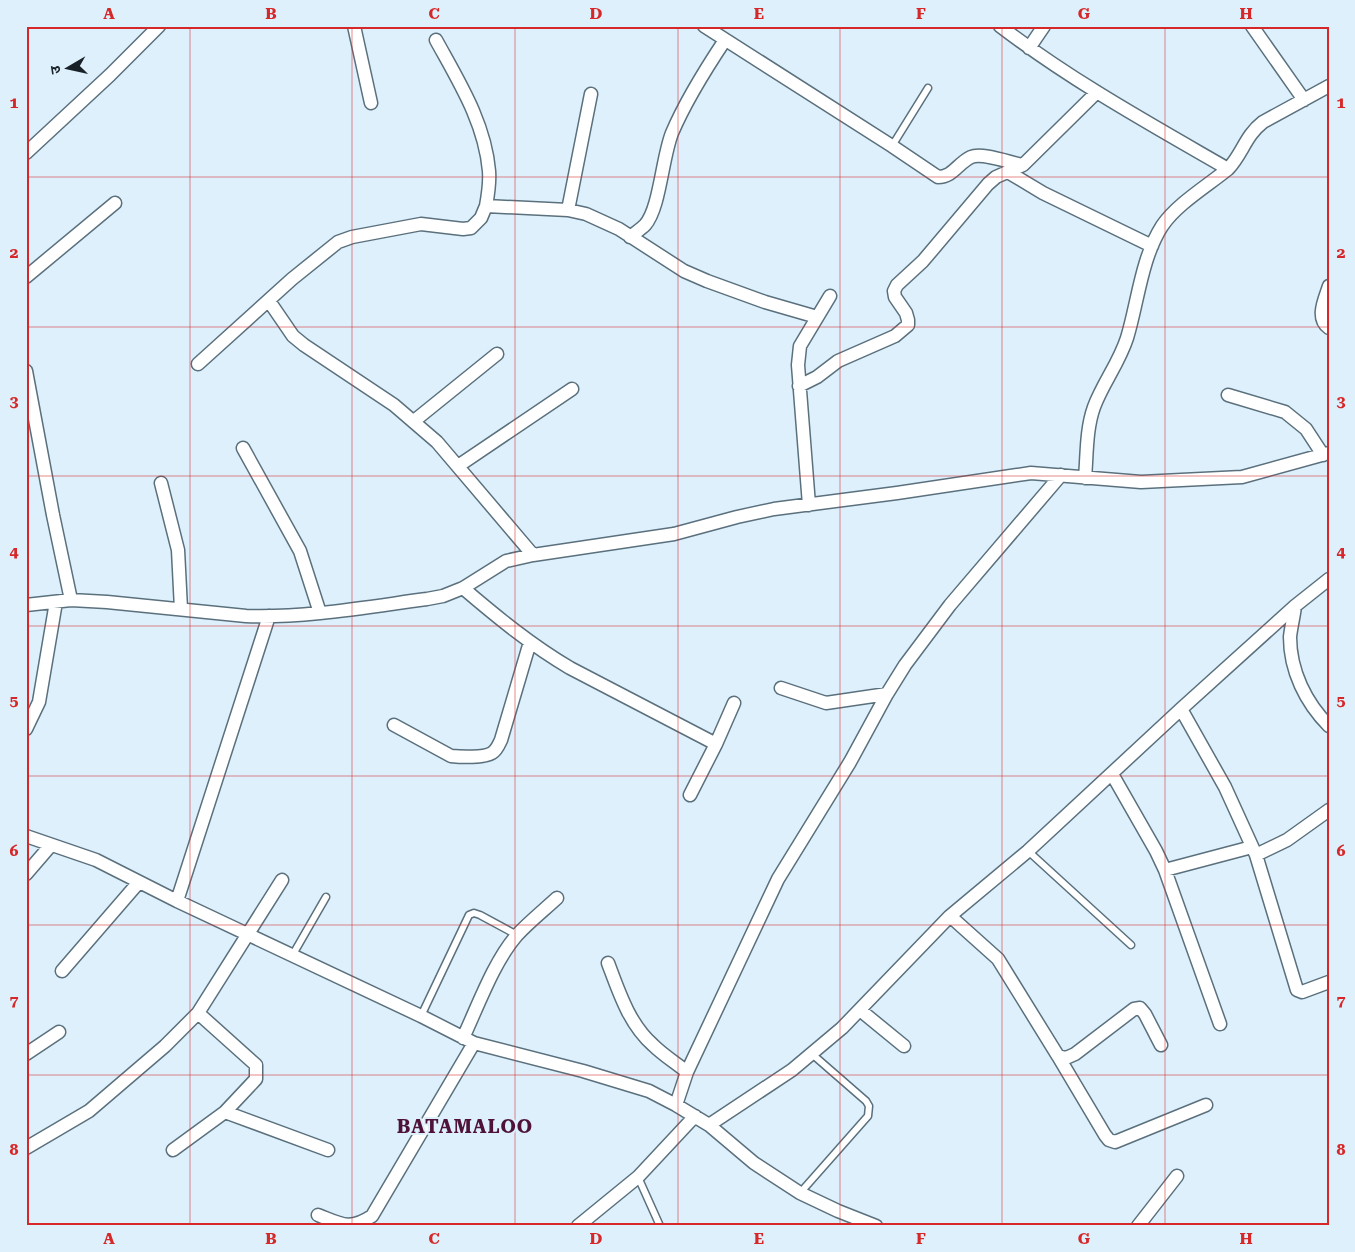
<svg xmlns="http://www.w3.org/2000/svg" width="1355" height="1252" viewBox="0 0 1355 1252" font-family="'Roboto Serif','Noto Sans Devanagari',serif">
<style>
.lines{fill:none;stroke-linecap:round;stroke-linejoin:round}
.service-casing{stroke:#5a707d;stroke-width:9}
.minor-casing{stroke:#5a707d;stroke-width:15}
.service{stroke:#fff;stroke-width:6}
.minor{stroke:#fff;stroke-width:12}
.grid{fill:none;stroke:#d62828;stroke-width:1;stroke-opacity:0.55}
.labels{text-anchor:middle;stroke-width:4;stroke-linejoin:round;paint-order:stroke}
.district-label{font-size:19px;font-weight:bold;letter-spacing:1px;fill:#4f1339;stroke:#ddf0fc}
.neatline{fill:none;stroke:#d62828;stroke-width:2}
.grid-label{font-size:16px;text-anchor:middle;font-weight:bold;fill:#d62828}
</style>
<rect width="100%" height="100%" fill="#ddf0fc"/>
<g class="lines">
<defs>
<path id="service" d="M892,146L928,88
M1028,851L1131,945
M292,956L326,897
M421,1016L469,915L474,913L480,915L517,935
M638,1177L660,1226
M800,1193L868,1116L869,1106L866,1101L812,1054"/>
<path id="minor" d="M354,26L371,103
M704,26L892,146L938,177C953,177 958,163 971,157C982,152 1011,163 1023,165
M1000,26C1072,81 1150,124 1228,169
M1252,26L1304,100
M436,40C459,82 485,123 489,171C490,183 488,195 486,206
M1029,48L1044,26
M26,153L110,75L159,26
M1008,172L1043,193L1152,246
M568,210L591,94
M630,237C635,233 641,229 645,225C660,208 662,158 672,133C686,100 705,70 725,40
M26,277L115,203
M1329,286C1325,299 1315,318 1329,328
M269,301L293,336L304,345L394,405L437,442L533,555
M198,364L292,279L338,242L352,237L421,224L463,229L471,228L481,218L486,206L568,210L586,214L619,229L684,271L707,281L765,302L817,317
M26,371L53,515L71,600
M799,386L817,377L838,361L895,336L908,325V320L906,313L895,297L894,291L897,285L923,261L988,184L996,177L1023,165L1096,93
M1228,395L1285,412L1306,429L1323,455
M414,421L497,354
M243,448L300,551L320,613
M458,466L572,389
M1085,478C1087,455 1086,429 1094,407C1103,383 1119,363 1127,338C1138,302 1141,259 1162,226C1177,204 1207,186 1228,169C1243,153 1245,136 1263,122L1329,86
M161,483L178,550L181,609
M809,505L798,365L800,346L830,296
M463,588C497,617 531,645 570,668L716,744
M26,605L71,600L107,602L246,616C306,618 367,607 427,599L443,596L463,588L506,561L533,555L674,534L737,517L774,509L897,493L1031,473L1141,482L1242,477L1329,453
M1295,606C1294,616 1291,627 1290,637C1290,671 1306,703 1329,726
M781,688L826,703L887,694
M1181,709L1225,787L1256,855L1297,990L1302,992L1329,982
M394,725L451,756C461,757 484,758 492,753C497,750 499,744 501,740L530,642
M26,729L39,702L56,602
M1112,774L1156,851L1165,870L1220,1024
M690,795L716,744L734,703
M26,836L96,860L177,901L421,1016L474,1043L583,1071L649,1091L676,1105L709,1125L754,1163L800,1193L838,1211L876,1226
M1256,855L1287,840L1329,810
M1165,870L1252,847
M26,874L51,845
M177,901L269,616
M950,916L998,959L1058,1056L1066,1058L1075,1054L1134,1009L1140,1008L1145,1014L1161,1045
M608,963C619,992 629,1024 653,1045C663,1055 676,1063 687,1072
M62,971L139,882
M860,1010L904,1046
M463,1038C478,1006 494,961 517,935C529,922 544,910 557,898
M26,1054L59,1032
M1058,1056L1105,1135L1109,1140L1115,1142L1206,1105
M676,1105L687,1072L778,879L850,762L887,694L905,665L950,605L1061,475
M225,1112L328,1150
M709,1125L792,1070L842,1028L950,916L1028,851L1181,709L1295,606L1329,579
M26,1148L89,1111L165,1046L198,1013L282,880
M173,1150L225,1112L256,1079V1065L198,1013
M318,1215C341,1224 349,1231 372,1216L474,1043
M578,1226L638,1177L695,1116
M1138,1226L1177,1176"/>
</defs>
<!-- service casing -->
<use href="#service" class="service-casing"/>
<!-- minor casing -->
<use href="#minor" class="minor-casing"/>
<!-- service -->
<use href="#service" class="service"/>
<!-- minor -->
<use href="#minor" class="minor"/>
</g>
<!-- grid -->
<path class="grid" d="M190,26V1226M352,26V1226M515,26V1226M678,26V1226M840,26V1226M1002,26V1226M1165,26V1226M26,177H1329M26,327H1329M26,476H1329M26,626H1329M26,776H1329M26,925H1329M26,1075H1329"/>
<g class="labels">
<!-- district labels -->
<g class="district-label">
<text x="465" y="1133">BATAMALOO</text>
</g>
</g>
<!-- border -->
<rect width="1355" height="1252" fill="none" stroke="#ddf0fc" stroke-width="55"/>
<!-- north arrow -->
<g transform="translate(68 68) rotate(261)" stroke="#ddf0fc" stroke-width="4" paint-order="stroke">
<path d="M0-4L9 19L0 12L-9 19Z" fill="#192228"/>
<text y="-8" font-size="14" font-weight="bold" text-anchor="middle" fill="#192228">उ</text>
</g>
<rect x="28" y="28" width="1300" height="1196" class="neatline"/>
<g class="grid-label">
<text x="109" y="19">A</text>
<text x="271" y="19">B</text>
<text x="434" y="19">C</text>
<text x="596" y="19">D</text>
<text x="759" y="19">E</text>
<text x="921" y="19">F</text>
<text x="1084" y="19">G</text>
<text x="1246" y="19">H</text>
<text x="14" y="108">1</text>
<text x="1341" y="108">1</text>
<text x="14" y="258">2</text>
<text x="1341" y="258">2</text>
<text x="14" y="407">3</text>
<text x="1341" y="407">3</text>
<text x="14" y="557">4</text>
<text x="1341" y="557">4</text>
<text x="14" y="706">5</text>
<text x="1341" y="706">5</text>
<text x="14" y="856">6</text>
<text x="1341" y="856">6</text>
<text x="14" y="1006">7</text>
<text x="1341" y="1006">7</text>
<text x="14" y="1155">8</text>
<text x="1341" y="1155">8</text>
<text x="109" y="1244">A</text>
<text x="271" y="1244">B</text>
<text x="434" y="1244">C</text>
<text x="596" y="1244">D</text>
<text x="759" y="1244">E</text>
<text x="921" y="1244">F</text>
<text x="1084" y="1244">G</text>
<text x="1246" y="1244">H</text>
</g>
</svg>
